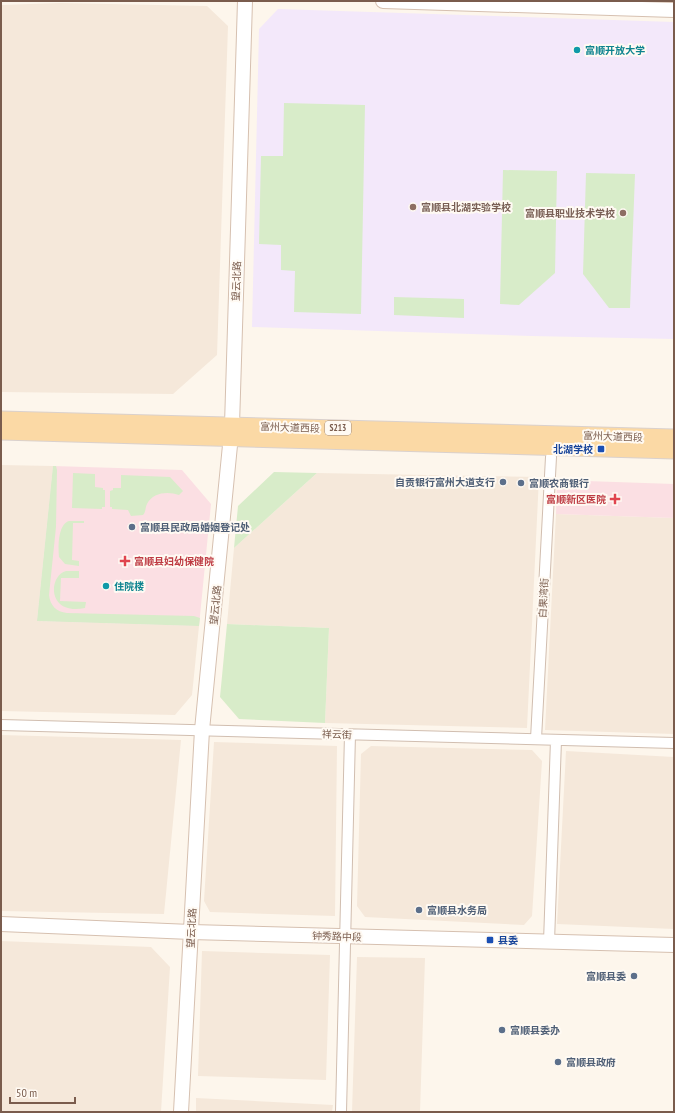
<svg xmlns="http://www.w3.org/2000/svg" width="675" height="1113" viewBox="0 0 675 1113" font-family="'PT Sans Narrow','Noto Sans SC',sans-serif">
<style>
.residential{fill:#f5e8da}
.education{fill:#f3e8fa}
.medical{fill:#fbdfe3}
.green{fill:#d8ecc9}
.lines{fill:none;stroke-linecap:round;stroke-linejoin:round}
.street-casing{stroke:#d1beb0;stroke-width:12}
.secondary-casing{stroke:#d6c0b0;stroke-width:16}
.primary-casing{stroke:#dad1cd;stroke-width:17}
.street{stroke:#fff;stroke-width:10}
.secondary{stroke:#fff;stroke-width:14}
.primary{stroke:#fbd9a5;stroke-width:15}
.culture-dot{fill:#0f9aa8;stroke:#fffaf3;stroke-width:1.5}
.education-dot{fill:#8d6e63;stroke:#fffaf3;stroke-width:1.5}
.transit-dot{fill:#1a4fb4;stroke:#fffaf3;stroke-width:1.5}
.service-dot{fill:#5c6f8a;stroke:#fffaf3;stroke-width:1.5}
.health-dot{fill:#e0444e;stroke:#fffaf3;stroke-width:1.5}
.labels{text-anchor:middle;stroke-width:4;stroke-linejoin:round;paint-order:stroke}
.shield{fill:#fffaf3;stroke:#a28b7f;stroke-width:1}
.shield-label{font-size:9px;font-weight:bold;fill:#7a5c4d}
.culture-label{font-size:10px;font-weight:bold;fill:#0d838f;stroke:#fffaf3;text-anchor:start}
.education-label{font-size:10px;font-weight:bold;fill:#785e54;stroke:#fffaf3;text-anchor:start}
.street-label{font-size:10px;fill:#7a5c4d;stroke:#fffaf3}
.transit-label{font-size:10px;font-weight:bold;fill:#164399;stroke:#fffaf3;text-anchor:end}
.service-label{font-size:10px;font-weight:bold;fill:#4e5e75;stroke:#fffaf3;text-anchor:start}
.health-label{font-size:10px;font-weight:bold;fill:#be3a42;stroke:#fffaf3;text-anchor:end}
</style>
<rect width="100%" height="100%" fill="#fdf6ec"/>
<!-- residential -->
<path class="residential" d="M60,3L207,6L228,26L217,355L173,394L1,392V5Z
M1,465L53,466L37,621L199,626L192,695L175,715L1,711Z
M317,473L539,477L527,728L325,723L329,628L227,624L234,548Z
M556,514L674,518V734L545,730Z
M1,735L181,740L164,914L1,911Z
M214,742L337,746L335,916L210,912L204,901Z
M371,746L532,750L542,761L532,916L524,925L365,917L357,906L361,754Z
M566,751L674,757V929L557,924Z
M1,941L151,947L170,967L161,1112H1Z
M202,951L330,955L326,1080L198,1076Z
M357,957L425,958L420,1112H352Z
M196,1098L333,1105L332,1112H196Z"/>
<!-- education -->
<path class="education" d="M278,9L674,22V339L531,336L252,327L259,29Z"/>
<!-- medical -->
<path class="medical" d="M53,466L182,470L211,504L199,626L37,621Z
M557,480L674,484V518L556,514Z"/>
<!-- green -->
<path class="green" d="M284,103L365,105L361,314L294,312L295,271L281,270V245L259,244L261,156H283Z
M503,170L557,171L555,273L519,305L500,304Z
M586,173L635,174L630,308H609L583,274Z
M394,297L464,299V318L394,315Z
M53,466H56L57,470L56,527L49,595C50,605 56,612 67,613L194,616L200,618L199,626L37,621Z
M274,472L317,473L234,548L238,506Z
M73,473L95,474V487L103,488V490H105V507H102V509L72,508Z
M121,475L170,477L183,491L179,495C168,491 153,492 147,504C145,508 146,512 143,515L131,516L128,510L112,509V507H110V491L113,490V488H121Z
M69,521H84V523H73L72,560L79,561V566L65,564L59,557C58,547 58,524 69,521Z
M66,571H79V578H61L60,601L86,602L85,608C47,616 48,576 66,571Z
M227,624L329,628L325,723L239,719L220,697Z"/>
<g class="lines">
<defs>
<path id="street" d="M1,725L674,743
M536,739L551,457
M549,942L556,740
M341,1112L350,734"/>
<path id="secondary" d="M383,1L674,10
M1,924L191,932L674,945
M181,1112L202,730L232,425L245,1"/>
<path id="primary" d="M1,419L674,437
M1,432L674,451"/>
</defs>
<!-- street casing -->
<use href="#street" class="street-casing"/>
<!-- secondary casing -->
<use href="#secondary" class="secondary-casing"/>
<!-- primary casing -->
<use href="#primary" class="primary-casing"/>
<!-- street -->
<use href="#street" class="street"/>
<!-- secondary -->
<use href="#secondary" class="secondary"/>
<!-- primary -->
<use href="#primary" class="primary"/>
</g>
<!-- markers -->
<g class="culture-dot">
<circle cx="577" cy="50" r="4"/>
<circle cx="106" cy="586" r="4"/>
</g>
<g class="education-dot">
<circle cx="413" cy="207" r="4"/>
<circle cx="623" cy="213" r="4"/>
</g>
<g class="transit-dot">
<rect x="597" y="445" width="8" height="8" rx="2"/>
<rect x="486" y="936" width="8" height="8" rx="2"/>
</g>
<g class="service-dot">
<circle cx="503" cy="482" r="4"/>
<circle cx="521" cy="483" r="4"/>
<circle cx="132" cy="527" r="4"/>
<circle cx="419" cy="910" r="4"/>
<circle cx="634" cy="976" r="4"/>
<circle cx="502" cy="1030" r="4"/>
<circle cx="558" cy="1062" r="4"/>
</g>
<g class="health-dot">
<path d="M613 493h4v4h4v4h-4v4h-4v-4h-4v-4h4z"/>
<path d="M123 555h4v4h4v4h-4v4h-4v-4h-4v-4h4z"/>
</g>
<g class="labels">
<!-- shield labels -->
<rect class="shield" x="325" y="421" width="26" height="14" rx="3"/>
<g class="shield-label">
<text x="338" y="431">S213</text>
</g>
<!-- culture labels -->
<g class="culture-label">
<text x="585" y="54">富顺开放大学</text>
<text x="114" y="590">住院楼</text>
</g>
<!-- education labels -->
<g class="education-label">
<text x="421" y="211">富顺县北湖实验学校</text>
<text x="615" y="217" text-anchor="end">富顺县职业技术学校</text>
</g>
<!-- street labels -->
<g class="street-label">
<text transform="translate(236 281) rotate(-88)" y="4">望云北路</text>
<text transform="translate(290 427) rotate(2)" y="4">富州大道西段</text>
<text transform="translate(613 436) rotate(2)" y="4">富州大道西段</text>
<text transform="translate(543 598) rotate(-87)" y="4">白果湾街</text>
<text transform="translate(215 605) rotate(-84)" y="4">望云北路</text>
<text transform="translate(337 734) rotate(2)" y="4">祥云街</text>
<text transform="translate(191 928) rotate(-87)" y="4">望云北路</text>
<text transform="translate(337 936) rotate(2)" y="4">钟秀路中段</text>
</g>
<!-- transit labels -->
<g class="transit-label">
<text x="593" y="453">北湖学校</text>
<text x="498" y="944" text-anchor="start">县委</text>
</g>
<!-- service labels -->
<g class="service-label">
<text x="495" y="486" text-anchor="end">自贡银行富州大道支行</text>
<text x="529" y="487">富顺农商银行</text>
<text x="140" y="531">富顺县民政局婚姻登记处</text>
<text x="427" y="914">富顺县水务局</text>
<text x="626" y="980" text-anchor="end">富顺县委</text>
<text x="510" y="1034">富顺县委办</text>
<text x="566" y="1066">富顺县政府</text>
</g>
<!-- health labels -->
<g class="health-label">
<text x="606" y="503">富顺新区医院</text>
<text x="134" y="565" text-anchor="start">富顺县妇幼保健院</text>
</g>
</g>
<!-- border -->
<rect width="675" height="1113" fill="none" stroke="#7a5c4d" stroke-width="4"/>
<!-- scale -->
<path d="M10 1097v6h65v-6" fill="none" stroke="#7a5c4d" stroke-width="2"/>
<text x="16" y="1097" font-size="12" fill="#7a5c4d" stroke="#fffaf3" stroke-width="3" paint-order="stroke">50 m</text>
</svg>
